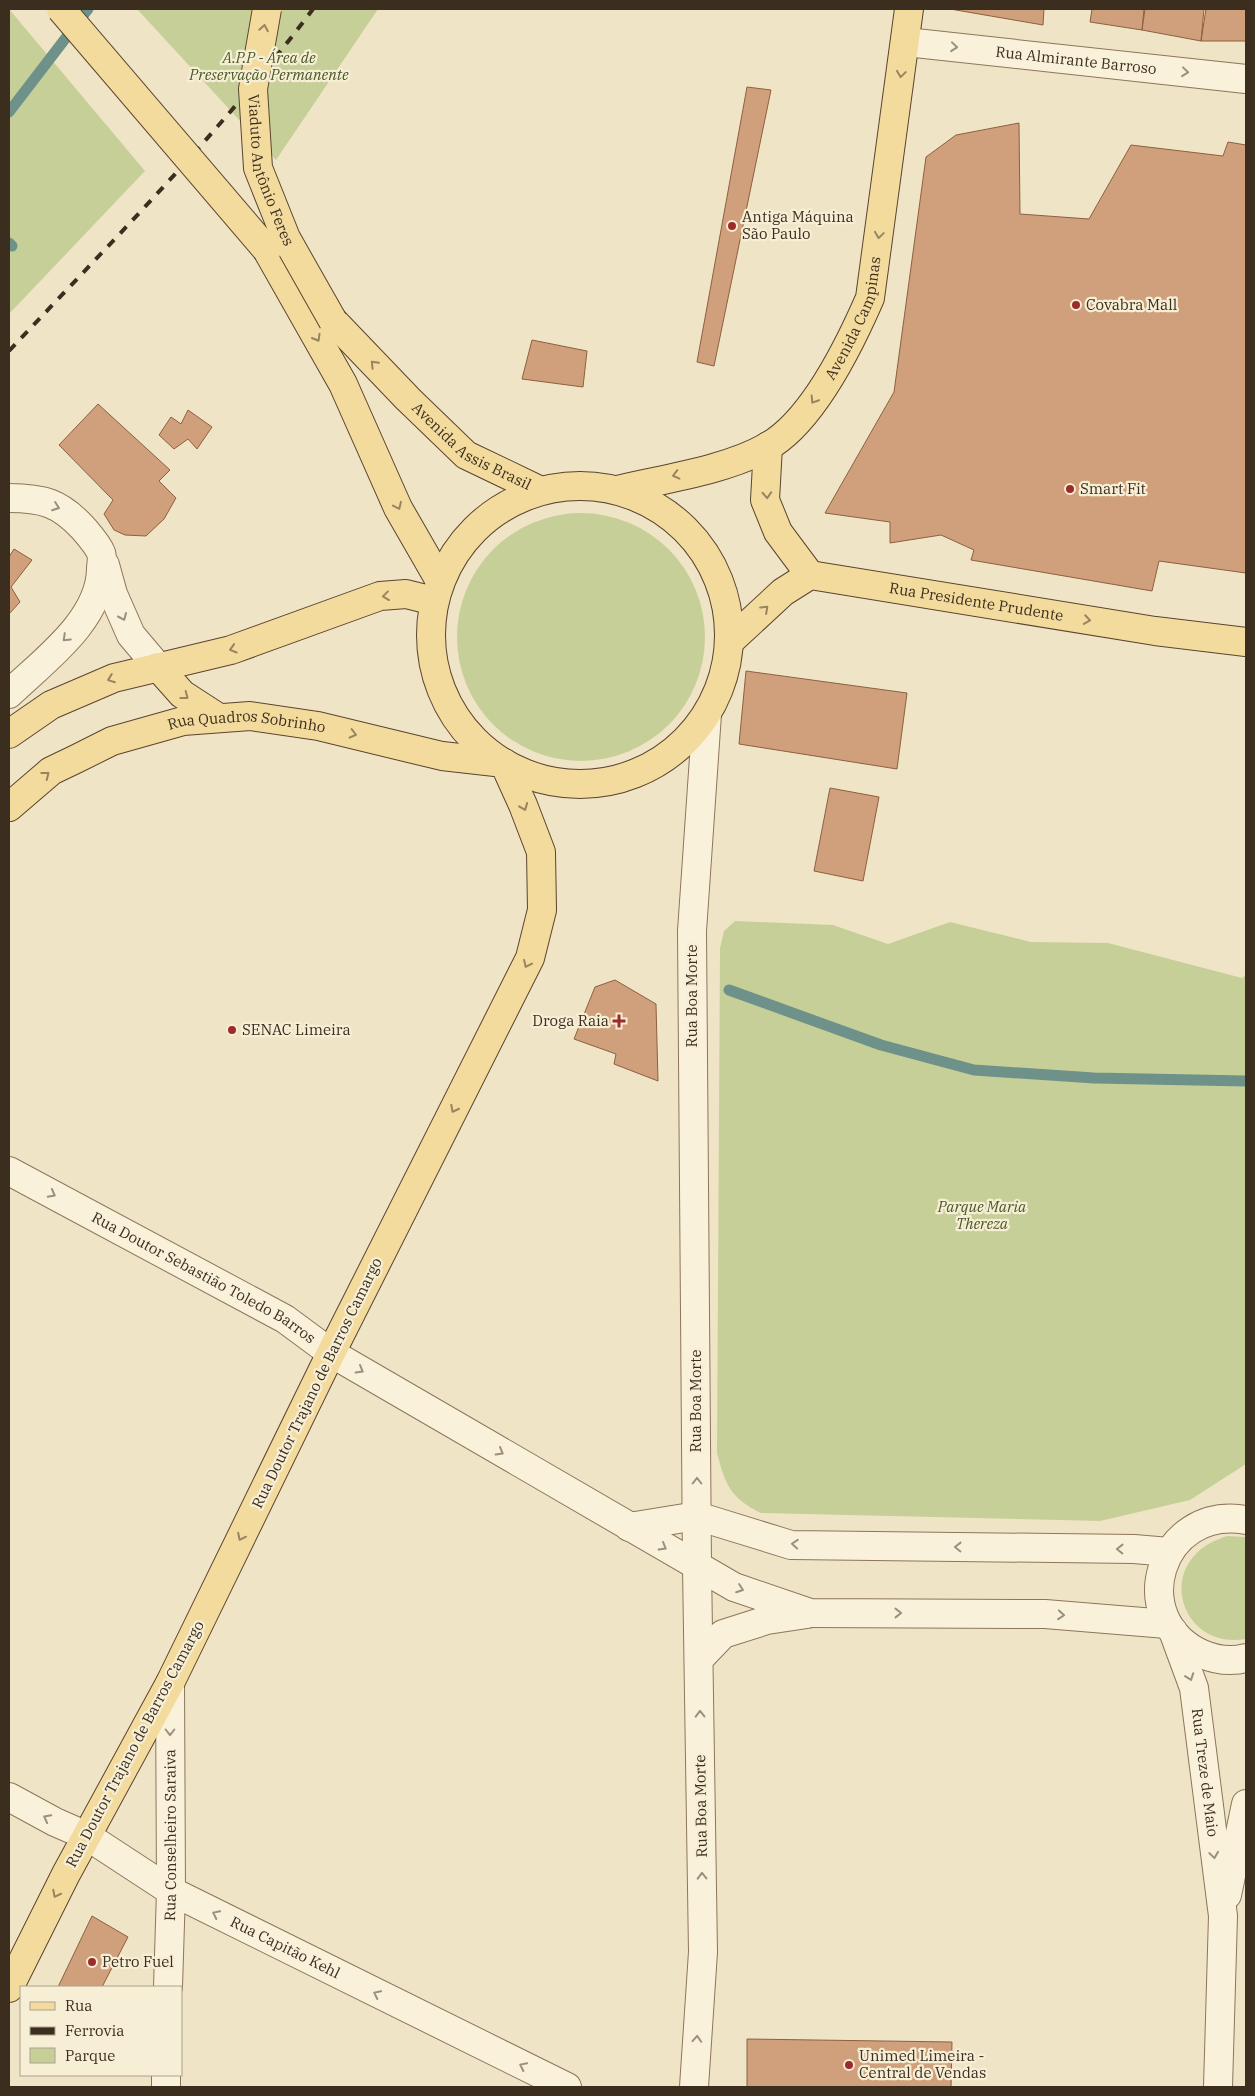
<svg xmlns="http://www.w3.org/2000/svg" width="1255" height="2096" viewBox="0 0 1255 2096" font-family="'IBM Plex Serif',serif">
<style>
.green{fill:#c7cf99}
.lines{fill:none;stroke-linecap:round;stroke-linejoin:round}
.stream{stroke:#6e928a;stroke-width:11}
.building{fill:#cfa07b;stroke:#8c6040}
.minor-casing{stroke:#8c765b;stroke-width:30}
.major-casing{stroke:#5a442f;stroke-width:30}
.minor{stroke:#faf1da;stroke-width:28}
.major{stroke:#f3db9e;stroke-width:28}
.rail{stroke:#3c2e1f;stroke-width:4;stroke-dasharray:9 9;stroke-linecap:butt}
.major-bridge-casing{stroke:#5a442f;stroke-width:30;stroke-linecap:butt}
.major-bridge{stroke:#f3db9e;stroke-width:28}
.oneway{stroke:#98845e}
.oneway2{stroke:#9b907c}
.poi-dot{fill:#9d2b29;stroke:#f7eed6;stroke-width:2}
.labels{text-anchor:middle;stroke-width:4.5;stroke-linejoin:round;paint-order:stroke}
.park-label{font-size:15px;font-style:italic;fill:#4a5925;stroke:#f7eed6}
.street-label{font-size:15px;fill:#3c2e1f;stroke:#f7eed6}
.poi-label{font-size:15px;fill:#3c2e1f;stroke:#f7eed6;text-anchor:start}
</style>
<rect width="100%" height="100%" fill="#f0e4c6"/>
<!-- green -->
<path class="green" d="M9,9L145,171L9,314Z
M137,9H378L276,160Z
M457 637a124 124 0 1 1 248 0a124 124 0 1 1-248 0Z
M735,921L833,925L888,944L950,922L1031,942L1108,943L1242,978L1246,975V1464L1190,1500L1100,1521L761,1513C730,1498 725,1484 717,1453L720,948L724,931Z
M1227,1536L1246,1537V1639C1179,1651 1151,1559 1227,1536Z"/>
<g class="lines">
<!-- stream -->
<path class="stream" d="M9,112L88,9
M9,243L12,246
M729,990L881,1045L974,1070L1094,1078L1246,1081"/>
</g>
<!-- building -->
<path class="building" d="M950,9H1044L1043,25Z
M1092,9H1144L1142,30L1090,22Z
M1145,9H1204L1201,41L1142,30Z
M1206,9H1246V41H1201Z
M747,87L771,90L714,366L697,362Z
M1019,123L1020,214L1089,219L1131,145L1223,156L1228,142L1246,145V573L1159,561L1152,591L971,560L974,550L941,535L890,543V522L825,513L894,392L926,157L956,135Z
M532,340L587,351L583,387L522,379Z
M98,404L170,470L159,481L176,498L164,519L146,536L125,535L114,530L104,514L113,500L59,445Z
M188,410L212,427L197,449L188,439L174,449L159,435L171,417L181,424Z
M14,549L32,560L11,587L20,602L9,614V557Z
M746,671L907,693L897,769L739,744Z
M830,788L879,797L863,881L814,871Z
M615,980L656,1004L658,1081L614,1064L616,1054L574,1039L595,987Z
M92,1916L128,1937L102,1987H58Z
M747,2039L952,2042L951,2087H747Z"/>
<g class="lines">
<defs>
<g id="minor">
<path id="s1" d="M906,42L1246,79"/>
<path d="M9,498C43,498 60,503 83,528C89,535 98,545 101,553C103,557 101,564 101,569C100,621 43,661 9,694"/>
<path d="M105,565L113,594L131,635L158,667"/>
<path id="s2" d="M9,1171L285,1319L331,1353L734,1587L810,1613L1045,1614L1167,1624"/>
<path d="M1246,1520C1159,1505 1125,1619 1202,1654C1216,1660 1231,1662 1246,1658"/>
<path d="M629,1527L697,1516L791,1545L1134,1549L1169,1552"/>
<path id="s3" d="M1173,1631L1194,1688L1223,1916L1218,2087"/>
<path d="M699,1659L723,1634L767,1620L807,1614"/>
<path id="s4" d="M9,1797L55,1822L87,1836L171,1891L567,2087"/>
<path d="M1227,1895L1246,1804"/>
<path id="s5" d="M168,1987L171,1891L170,1683"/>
<path d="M166,2087V2075"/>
<path d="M694,2087L703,1952L697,1567L692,931L707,714"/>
</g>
<g id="major">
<path d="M267,250L343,384L398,508L440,581"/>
<path id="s6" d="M317,304L408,399L466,455L539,490"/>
<path d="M768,446L765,500L778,532L810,575"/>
<circle cx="580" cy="635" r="149"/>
<path id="s7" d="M617,490C663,479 727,470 767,447C812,422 850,344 870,298L909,9"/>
<path id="s8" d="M729,642L783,592L810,575L1155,631L1246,642"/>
<path d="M158,667L182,694L219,718"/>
<path d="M9,734L51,705L114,678L231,650L380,596L406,594L434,601"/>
<path id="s9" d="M9,807L51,771L76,759L112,741L183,721L250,716L318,726L442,756L504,763L523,805L541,852L542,910L530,958L331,1353L170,1683L66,1874L9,1988"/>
</g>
</defs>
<!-- minor casing -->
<use href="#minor" class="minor-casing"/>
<!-- major casing -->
<use href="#major" class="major-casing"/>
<!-- minor -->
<use href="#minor" class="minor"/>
<!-- major -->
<use href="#major" class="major"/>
<!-- rail -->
<path class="rail" d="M9,351C113,240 222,131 313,9"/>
<defs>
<g id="major-bridge">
<path d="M61,9L267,250"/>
<path id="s10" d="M267,9L253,89L258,168L286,238L333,321"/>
</g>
</defs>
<!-- major-bridge casing -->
<use href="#major-bridge" class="major-bridge-casing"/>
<!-- major-bridge -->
<use href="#major-bridge" class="major-bridge"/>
</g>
<!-- one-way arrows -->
<defs><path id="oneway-chevron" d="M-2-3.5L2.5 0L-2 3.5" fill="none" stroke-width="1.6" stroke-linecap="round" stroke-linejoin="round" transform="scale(1.25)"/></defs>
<g class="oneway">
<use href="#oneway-chevron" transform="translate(264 28) rotate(-80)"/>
<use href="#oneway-chevron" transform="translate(901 74) rotate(98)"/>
<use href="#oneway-chevron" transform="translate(879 235) rotate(98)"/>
<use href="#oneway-chevron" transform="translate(317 338) rotate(60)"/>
<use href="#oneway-chevron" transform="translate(374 364) rotate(-134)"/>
<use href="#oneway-chevron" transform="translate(814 400) rotate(122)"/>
<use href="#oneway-chevron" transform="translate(676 475) rotate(166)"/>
<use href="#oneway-chevron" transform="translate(767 495) rotate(87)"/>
<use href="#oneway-chevron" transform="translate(398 506) rotate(65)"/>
<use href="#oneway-chevron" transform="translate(386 596) rotate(173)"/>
<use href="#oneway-chevron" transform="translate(765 609) rotate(-43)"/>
<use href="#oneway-chevron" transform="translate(1087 620) rotate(9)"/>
<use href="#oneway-chevron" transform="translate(233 649) rotate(163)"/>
<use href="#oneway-chevron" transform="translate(111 679) rotate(159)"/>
<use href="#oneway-chevron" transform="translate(185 696) rotate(37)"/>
<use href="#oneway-chevron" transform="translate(353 734) rotate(14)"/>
<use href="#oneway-chevron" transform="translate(46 775) rotate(-38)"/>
<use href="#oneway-chevron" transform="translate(524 807) rotate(68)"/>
<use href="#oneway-chevron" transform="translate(527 964) rotate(115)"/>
<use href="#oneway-chevron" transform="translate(454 1109) rotate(117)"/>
<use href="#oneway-chevron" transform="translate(241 1537) rotate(116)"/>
<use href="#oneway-chevron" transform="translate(56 1894) rotate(117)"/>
</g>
<g class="oneway2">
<use href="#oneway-chevron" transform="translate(954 47) rotate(6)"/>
<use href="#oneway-chevron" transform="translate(1185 72) rotate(6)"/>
<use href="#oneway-chevron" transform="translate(56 507) rotate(20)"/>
<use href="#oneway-chevron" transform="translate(123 617) rotate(66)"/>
<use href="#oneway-chevron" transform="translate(66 638) rotate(136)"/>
<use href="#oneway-chevron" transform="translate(52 1194) rotate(28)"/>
<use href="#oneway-chevron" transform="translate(360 1370) rotate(30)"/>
<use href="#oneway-chevron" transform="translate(500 1452) rotate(30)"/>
<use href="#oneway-chevron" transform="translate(697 1481) rotate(-90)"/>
<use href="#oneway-chevron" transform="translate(795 1544) rotate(-176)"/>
<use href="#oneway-chevron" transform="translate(663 1547) rotate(30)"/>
<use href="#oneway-chevron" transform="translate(958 1547) rotate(-179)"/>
<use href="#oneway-chevron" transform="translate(1120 1549) rotate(-179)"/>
<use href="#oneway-chevron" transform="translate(740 1589) rotate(20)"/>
<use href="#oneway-chevron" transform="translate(898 1613)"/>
<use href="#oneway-chevron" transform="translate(1061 1615) rotate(5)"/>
<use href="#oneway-chevron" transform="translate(1190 1677) rotate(70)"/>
<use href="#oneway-chevron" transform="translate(700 1714) rotate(-91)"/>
<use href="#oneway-chevron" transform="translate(170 1732) rotate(90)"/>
<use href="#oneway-chevron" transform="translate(47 1818) rotate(-152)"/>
<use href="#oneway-chevron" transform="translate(1214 1855) rotate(82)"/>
<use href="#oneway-chevron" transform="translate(702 1876) rotate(-91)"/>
<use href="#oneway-chevron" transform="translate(216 1914) rotate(-154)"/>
<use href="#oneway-chevron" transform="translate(377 1994) rotate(-154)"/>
<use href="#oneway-chevron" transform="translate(697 2039) rotate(-86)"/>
<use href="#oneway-chevron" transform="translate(523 2066) rotate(-154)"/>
</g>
<!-- markers -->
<g class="poi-dot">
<circle cx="732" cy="226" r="5"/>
<circle cx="1076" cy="305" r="5"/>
<circle cx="1070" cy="489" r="5"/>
<path d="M616.5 1013.5h5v5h5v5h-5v5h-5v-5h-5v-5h5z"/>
<circle cx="232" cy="1030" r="5"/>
<circle cx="92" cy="1962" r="5"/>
<circle cx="849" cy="2065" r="5"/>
</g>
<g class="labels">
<!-- park labels -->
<g class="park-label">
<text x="269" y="63">A.P.P - Área de<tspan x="269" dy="17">Preservação Permanente</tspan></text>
<text x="982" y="1212">Parque Maria<tspan x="982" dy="17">Thereza</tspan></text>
</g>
<!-- street labels -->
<g class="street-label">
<text dy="5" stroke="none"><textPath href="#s1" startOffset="171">Rua Almirante Barroso</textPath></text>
<text dy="5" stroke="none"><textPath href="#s10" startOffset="165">Viaduto Antônio Feres</textPath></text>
<text dy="5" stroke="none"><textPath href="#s7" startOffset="316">Avenida Campinas</textPath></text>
<text dy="5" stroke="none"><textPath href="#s6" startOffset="212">Avenida Assis Brasil</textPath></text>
<text dy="5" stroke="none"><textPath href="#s8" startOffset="274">Rua Presidente Prudente</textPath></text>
<text dy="5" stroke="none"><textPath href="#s9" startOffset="261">Rua Quadros Sobrinho</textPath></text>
<text transform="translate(692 996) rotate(-90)" y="5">Rua Boa Morte</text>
<text dy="5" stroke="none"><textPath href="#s2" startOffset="222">Rua Doutor Sebastião Toledo Barros</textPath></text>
<text transform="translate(317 1383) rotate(-64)" y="5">Rua Doutor Trajano de Barros Camargo</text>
<text transform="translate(696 1401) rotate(-90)" y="5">Rua Boa Morte</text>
<text transform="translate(135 1744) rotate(-62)" y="5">Rua Doutor Trajano de Barros Camargo</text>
<text dy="5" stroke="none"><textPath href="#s3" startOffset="146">Rua Treze de Maio</textPath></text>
<text transform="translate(701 1806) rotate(-91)" y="5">Rua Boa Morte</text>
<text dy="5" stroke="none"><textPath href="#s5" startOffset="152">Rua Conselheiro Saraiva</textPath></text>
<text dy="5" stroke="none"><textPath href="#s4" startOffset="315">Rua Capitão Kehl</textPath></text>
</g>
<!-- poi labels -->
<g class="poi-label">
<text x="742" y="222">Antiga Máquina<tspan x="742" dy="17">São Paulo</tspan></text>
<text x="1086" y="310">Covabra Mall</text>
<text x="1080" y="494">Smart Fit</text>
<text x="609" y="1026" text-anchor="end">Droga Raia</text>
<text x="242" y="1035">SENAC Limeira</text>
<text x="102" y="1967">Petro Fuel</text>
<text x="859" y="2061">Unimed Limeira -<tspan x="859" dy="17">Central de Vendas</tspan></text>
</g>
</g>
<!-- border -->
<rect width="1255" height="2096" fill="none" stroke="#3c2e1f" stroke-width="20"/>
<!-- legend -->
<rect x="20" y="1986" width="162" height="90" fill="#f7eed6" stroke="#aca18d"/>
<rect x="30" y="2002" width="25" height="8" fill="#f3db9e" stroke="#aca18d"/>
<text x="65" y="2011" font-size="15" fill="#3c2e1f">Rua</text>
<rect x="30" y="2027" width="25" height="8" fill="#3c2e1f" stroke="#aca18d"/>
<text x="65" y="2036" font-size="15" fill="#3c2e1f">Ferrovia</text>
<rect x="30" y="2048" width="25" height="15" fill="#c7cf99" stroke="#aca18d"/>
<text x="65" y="2061" font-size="15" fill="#3c2e1f">Parque</text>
</svg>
